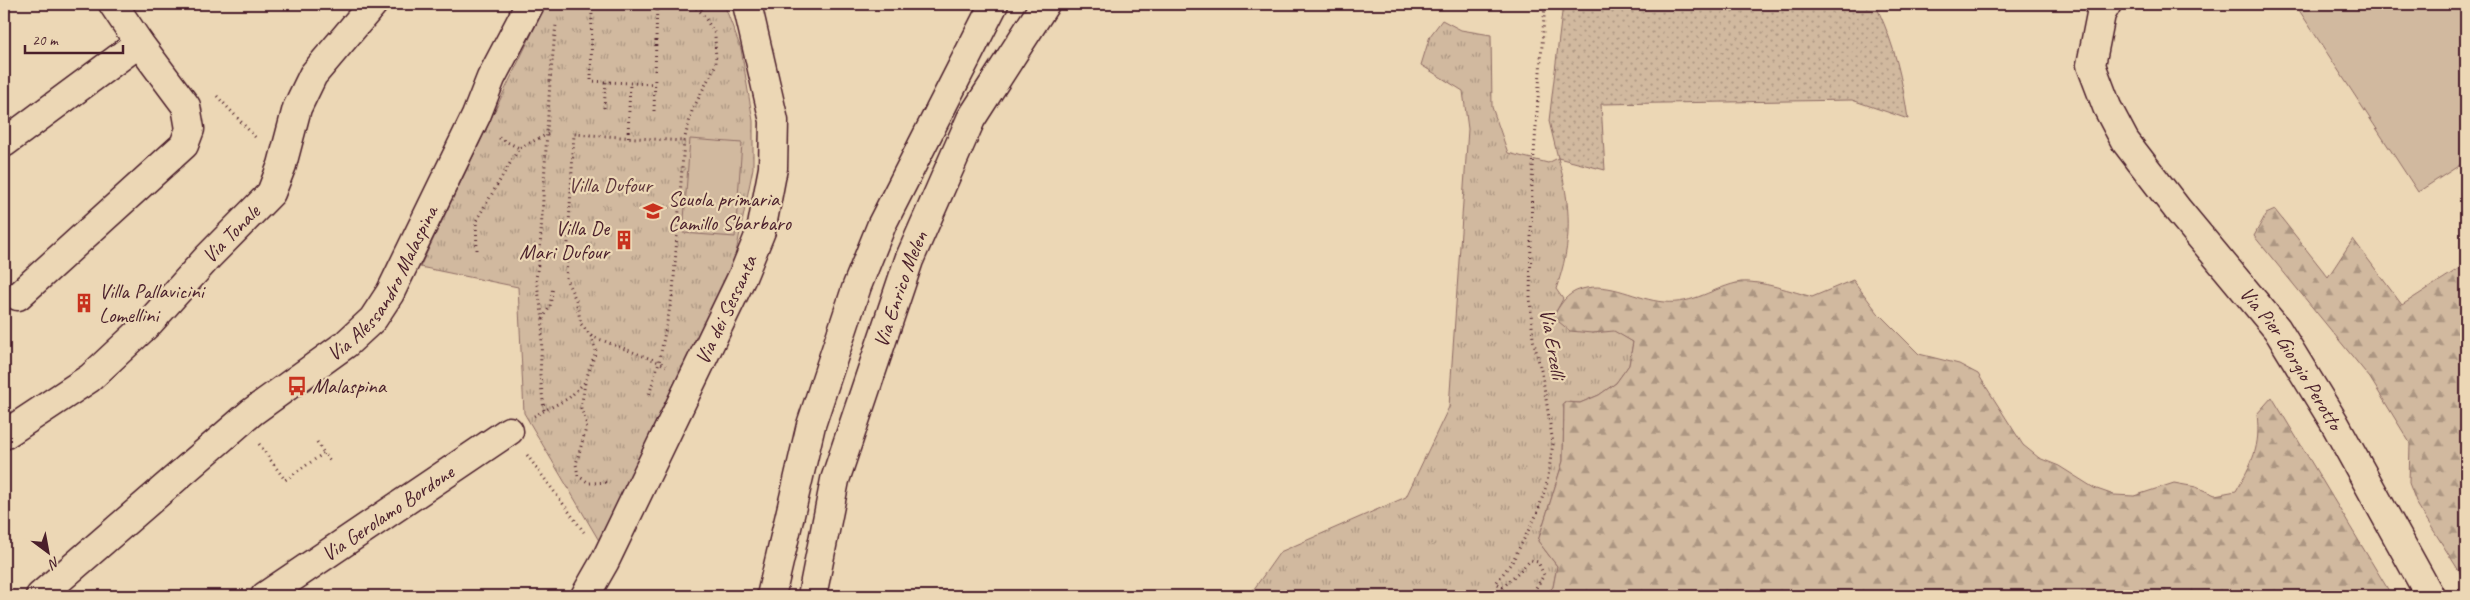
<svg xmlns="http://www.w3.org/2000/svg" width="2470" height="600" viewBox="0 0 2470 600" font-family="Caveat,sans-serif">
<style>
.grass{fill:url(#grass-tufts);stroke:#8e6c65}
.forest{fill:url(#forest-firs);stroke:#8e6c65}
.garden{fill:url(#garden-dots);stroke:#8e6c65}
.pitch{fill:#d1b99f;stroke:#8e6c65}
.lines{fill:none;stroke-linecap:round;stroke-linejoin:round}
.street-casing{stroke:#4a1f2b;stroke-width:31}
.highway-casing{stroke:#4a1f2b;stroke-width:31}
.path{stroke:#4a1f2b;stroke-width:3;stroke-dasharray:1 4;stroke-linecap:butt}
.street{stroke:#ecd7b5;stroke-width:28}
.highway{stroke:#ecd7b5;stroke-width:28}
.labels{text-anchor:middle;stroke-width:4.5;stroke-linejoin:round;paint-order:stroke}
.park-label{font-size:21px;fill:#5e363c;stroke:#ecd7b5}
.poi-label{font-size:21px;fill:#4a1f2b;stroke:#ecd7b5;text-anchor:start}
.street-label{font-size:21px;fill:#4a1f2b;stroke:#ecd7b5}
</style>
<defs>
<pattern id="grass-tufts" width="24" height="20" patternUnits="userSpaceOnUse" patternTransform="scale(1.25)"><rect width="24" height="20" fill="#d1b99f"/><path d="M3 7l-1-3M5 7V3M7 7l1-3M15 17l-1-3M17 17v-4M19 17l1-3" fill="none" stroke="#ac9682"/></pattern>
<pattern id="forest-firs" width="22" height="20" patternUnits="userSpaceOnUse" patternTransform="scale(1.25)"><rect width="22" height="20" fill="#d1b99f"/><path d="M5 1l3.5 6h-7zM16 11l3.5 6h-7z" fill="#ac9682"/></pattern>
<pattern id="garden-dots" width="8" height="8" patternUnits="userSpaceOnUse" patternTransform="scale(1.25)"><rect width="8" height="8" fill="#d1b99f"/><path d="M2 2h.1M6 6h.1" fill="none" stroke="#ac9682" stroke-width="1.8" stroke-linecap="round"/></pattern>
</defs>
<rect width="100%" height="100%" fill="#ecd7b5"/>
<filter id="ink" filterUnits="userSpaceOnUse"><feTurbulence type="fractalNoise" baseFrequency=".02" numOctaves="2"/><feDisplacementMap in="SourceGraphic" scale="10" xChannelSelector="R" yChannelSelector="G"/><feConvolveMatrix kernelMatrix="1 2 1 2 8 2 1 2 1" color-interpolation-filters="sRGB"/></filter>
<g filter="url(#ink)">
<!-- grass -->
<path class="grass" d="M546,4H724L741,49L753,121V168L732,272L601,544L524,413L518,287L420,267Z
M1442,20L1461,30L1491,35L1492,107L1508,153L1548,163L1558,158C1571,205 1573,242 1556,289L1563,299L1553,317L1592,333L1614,330L1633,342L1629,365L1616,383L1599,395L1580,403L1564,402L1563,461L1538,541L1557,566L1553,587L1545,596H1249L1280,552L1406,497L1449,407L1468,129L1463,91L1421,65L1430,36Z"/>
<!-- forest -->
<path class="forest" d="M2275,210L2328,277L2353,239L2402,305L2466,264V582L2417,504L2409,483L2410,443L2370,378L2254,236L2266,214Z
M1853,280L1878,313L1919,354L1959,364L1978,374L2023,445L2039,458L2059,466L2094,488L2114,495L2134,496L2174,483L2196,487L2215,495L2236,491C2252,463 2261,447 2257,414L2272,397L2392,596H1545L1553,587L1557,566L1538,541L1563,461L1564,402L1580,403L1599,395L1616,383L1629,365L1633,342L1614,331L1592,333L1570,331L1553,317C1560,305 1566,293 1582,289C1610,281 1637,300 1664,302C1693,305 1714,287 1741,282C1758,280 1795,292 1812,297Z"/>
<!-- garden -->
<path class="garden" d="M1563,4H1878V10C1895,47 1902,78 1908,119L1852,100L1601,104L1605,170L1558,158L1549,121Z"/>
<!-- pitch -->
<path class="pitch" d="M2295,4H2466V161L2418,192Z
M690,139L742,143L735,237L683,233Z"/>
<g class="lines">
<defs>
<g id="street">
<path id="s1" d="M2107,4L2101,14L2091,65L2107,107L2125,141L2178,210L2277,329L2334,422L2430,596"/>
<path d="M4,143L139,43L113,4"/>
<path d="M18,296L184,145L190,129L186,106L139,43"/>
<path id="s2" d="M4,435L90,378L150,322L208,257L271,193L282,165L297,108L313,75L373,4"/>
<path id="s3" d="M40,596L252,412L346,344L373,319L390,293L476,116L491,78L530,4"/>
<path id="s4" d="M265,596L509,431"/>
<path id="s5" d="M585,596L605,561L743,275L761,231L773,168L774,121L747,4"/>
</g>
<g id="highway">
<path d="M771,596L811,425L857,286L882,224L994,4"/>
<path id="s6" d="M812,596L835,480L909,260L971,119L1045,4"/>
</g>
</defs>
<!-- street casing -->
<use href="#street" class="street-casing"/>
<!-- highway casing -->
<use href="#highway" class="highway-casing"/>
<!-- path -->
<path class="path" d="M592,4L591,81L606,82
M701,4L702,13
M217,96L257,139
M604,108L606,82L655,84
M654,111L657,4
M628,137L630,83
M499,138L519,148
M684,141L692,111L716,64L715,34L702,13L691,4
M477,250L476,221L519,148L548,134
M543,319L550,306L553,286
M591,336L659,362L649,395
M585,383L581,408L587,425L576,464L578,476L589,483L609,482
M544,410L540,375L543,319L536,279L540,249L550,81L556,24
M534,416L569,398L585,382L596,351L591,336L581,324L576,300L566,279L574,134L684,141L673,292L659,362L666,366
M317,442L324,453
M259,444L285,480L324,453L331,462
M527,455L584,532
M1531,596L1544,575L1538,562L1531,560L1503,587L1496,583L1512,562L1537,514L1547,483L1553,443L1542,374L1533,339L1530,298L1532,181L1545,4"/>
<!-- street -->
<use href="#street" class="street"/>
<!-- highway -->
<use href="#highway" class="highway"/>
</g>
</g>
<!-- icons -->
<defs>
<symbol id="school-bare" viewBox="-9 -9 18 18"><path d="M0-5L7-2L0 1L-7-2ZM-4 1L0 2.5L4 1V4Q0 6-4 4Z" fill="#c8321e" stroke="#ecd7b5" stroke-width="2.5" paint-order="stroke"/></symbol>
<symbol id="building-bare" viewBox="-9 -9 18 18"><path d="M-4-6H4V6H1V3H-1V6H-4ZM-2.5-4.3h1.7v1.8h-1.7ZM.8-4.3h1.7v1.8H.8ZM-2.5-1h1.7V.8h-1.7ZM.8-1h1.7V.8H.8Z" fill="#c8321e" stroke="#ecd7b5" stroke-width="2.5" paint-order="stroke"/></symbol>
<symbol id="bus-bare" viewBox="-9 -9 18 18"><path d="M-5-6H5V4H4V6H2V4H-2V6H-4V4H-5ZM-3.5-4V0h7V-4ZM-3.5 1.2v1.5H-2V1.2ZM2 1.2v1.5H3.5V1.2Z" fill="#c8321e" stroke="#ecd7b5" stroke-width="2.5" paint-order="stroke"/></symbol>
</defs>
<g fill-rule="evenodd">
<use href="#school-bare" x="639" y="197" width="28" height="28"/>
<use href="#building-bare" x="610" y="226" width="28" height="28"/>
<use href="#building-bare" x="70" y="289" width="28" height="28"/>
<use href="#bus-bare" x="283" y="372" width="28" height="28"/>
</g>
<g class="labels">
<!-- park labels -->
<g class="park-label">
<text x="610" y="192">Villa Dufour</text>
</g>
<!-- poi labels -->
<g class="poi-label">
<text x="668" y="206">Scuola primaria<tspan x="668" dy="24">Camillo Sbarbaro</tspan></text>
<text x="609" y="235" text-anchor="end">Villa De<tspan x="609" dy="24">Mari Dufour</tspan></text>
<text x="99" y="298">Villa Pallavicini<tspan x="99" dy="24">Lomellini</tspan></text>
<text x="312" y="393">Malaspina</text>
</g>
<!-- street labels -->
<g class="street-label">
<text dy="7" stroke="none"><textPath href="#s2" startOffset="305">Via Tonale</textPath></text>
<text dy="7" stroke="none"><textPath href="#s3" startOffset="468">Via Alessandro Malaspina</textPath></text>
<text dy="7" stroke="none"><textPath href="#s6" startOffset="320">Via Enrico Melen</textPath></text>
<text dy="7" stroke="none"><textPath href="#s5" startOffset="319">Via dei Sessanta</textPath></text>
<text transform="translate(1553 344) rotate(80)" y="7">Via Erzelli</text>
<text dy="7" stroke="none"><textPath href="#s1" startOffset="421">Via Pier Giorgio Perotto</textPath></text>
<text dy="7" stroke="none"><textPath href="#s4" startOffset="148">Via Gerolamo Bordone</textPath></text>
</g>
</g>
<!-- margin -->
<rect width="2470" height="600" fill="none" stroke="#ecd7b5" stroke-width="20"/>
<rect x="10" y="10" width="2450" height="580" fill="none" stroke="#4a1f2b" stroke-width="2" filter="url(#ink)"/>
<!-- north arrow -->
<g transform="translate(48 552) rotate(148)" stroke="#ecd7b5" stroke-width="4" paint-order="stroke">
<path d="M0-4L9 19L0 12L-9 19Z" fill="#4a1f2b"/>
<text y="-8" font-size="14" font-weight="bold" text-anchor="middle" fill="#4a1f2b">N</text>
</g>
<!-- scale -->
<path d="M25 45v8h98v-8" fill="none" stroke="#4a1f2b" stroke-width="2.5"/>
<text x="32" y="45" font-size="15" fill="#4a1f2b" stroke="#ecd7b5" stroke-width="4" paint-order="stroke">20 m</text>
</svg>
